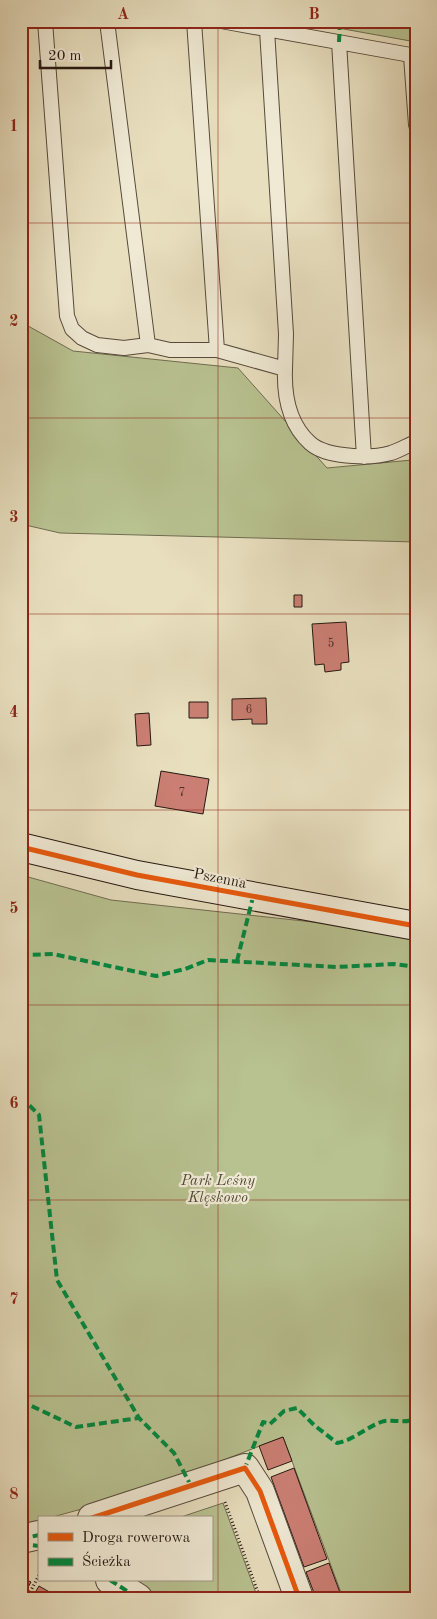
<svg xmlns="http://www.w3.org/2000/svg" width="437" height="1619" viewBox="0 0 437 1619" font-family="'Old Standard TT',serif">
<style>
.green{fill:#b8c190;stroke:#6f6c50}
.building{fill:#cb7f74;stroke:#261811}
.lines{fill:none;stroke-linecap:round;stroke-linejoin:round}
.lane-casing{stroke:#564a3c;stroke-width:16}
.street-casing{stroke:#564a3c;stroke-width:30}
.secondary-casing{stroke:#261811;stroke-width:30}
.path{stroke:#261811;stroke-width:3;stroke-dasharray:1 2.5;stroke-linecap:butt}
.lane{stroke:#f0ead5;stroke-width:14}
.street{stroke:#f0ead5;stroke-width:28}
.secondary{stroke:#f0ead5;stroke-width:28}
.quiet{stroke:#00873e;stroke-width:4;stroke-dasharray:8 4;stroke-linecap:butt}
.cycleway-casing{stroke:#f0ead5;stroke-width:8}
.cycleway{stroke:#e8590c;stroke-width:5}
.grid{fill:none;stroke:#8f2418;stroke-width:1;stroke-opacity:0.55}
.labels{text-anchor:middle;stroke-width:4.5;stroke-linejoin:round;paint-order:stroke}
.number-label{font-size:12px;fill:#4f322a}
.street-label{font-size:15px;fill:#261811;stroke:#f0ead5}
.park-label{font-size:15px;font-style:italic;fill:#524b37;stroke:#f0ead5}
.neatline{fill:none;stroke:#8f2418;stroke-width:2}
.grid-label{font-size:16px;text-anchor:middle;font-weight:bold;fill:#8f2418}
</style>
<rect width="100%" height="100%" fill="#e8dfbf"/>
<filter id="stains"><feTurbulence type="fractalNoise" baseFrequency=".004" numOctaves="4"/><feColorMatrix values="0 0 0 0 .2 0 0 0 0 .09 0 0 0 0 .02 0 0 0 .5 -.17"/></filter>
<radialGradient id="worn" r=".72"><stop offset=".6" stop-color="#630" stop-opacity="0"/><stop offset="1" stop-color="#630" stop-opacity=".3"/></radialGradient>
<!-- green -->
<path class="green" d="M299,21H416V42Z
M21,322L73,351L238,368L327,468L412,460L416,457V542L60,533L21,524Z
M21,875L111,900L331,924L416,940V1598H343L283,1437L136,1494L49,1518H39V1521L21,1525Z
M223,1503L256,1593L253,1598H154L132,1580H211V1518H178Z"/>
<!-- building -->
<path class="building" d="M294,595H302V607H294Z
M346,622L349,662L341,663V670L325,672L324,664L315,665L312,624Z
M21,648H24L25,664H21Z
M266,698L267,724H252V719L232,720V699Z
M189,702H208V718H189Z
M149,713L151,745L137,746L135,714Z
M161,771L209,779L203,814L155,806Z
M283,1437L292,1461L268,1470L259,1446Z
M294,1468L327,1559L304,1567L271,1477Z
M329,1563L342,1598H316L306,1572Z
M21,1577L31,1582L22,1598H21Z
M39,1586L60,1598H32Z"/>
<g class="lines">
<defs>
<path id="lane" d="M45,21L67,316L72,329L82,338L97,345L124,348L148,345L170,350H217L285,369C284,395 289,424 310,443C321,453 339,455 353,456C365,457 380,456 391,453C400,450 408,445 416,442
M107,21L148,345
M194,21L217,350
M221,21L416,56
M267,30L286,334L285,369
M339,42L364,457
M411,56L416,125"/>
<path id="street" d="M92,1518L245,1468L260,1491L299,1598
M21,1539L39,1535
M110,1580L138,1598"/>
<path id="secondary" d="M21,847L137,875L416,926"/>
</defs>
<!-- lane casing -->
<use href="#lane" class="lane-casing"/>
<!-- street casing -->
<use href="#street" class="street-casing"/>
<!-- secondary casing -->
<use href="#secondary" class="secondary-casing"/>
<!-- path -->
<path class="path" d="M225,1502L260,1598
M27,1598L39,1575"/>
<!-- lane -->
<use href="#lane" class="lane"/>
<!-- street -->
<use href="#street" class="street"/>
<!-- secondary -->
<use href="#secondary" class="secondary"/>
<!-- quiet -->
<path class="quiet" d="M339,42L340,21
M21,953L29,955L53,954L156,976L185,969L208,960L337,967L394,964L416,967
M237,961L253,897
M21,1097L39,1115L57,1280L139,1418L174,1453L191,1486
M21,1401L76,1427L139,1418
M242,1469L245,1468L263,1422L270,1424L284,1411L297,1408L314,1425L337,1443C354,1440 365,1428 381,1422C392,1418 405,1425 416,1418
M21,1539L39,1535
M21,1544L39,1546
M110,1580L138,1598"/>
<defs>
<path id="cycleway" d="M21,847L137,875L416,926
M92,1518L245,1468L260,1491L299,1598"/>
</defs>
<!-- cycleway casing -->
<use href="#cycleway" class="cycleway-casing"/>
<!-- cycleway -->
<use href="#cycleway" class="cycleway"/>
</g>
<!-- grid -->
<path class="grid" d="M218,21V1598M21,223H416M21,418H416M21,614H416M21,810H416M21,1005H416M21,1200H416M21,1396H416"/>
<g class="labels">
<!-- number labels -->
<g class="number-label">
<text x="331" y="647">5</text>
<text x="249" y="713">6</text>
<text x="182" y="796">7</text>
</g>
<!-- street labels -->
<g class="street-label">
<text transform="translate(220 878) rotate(11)" y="5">Pszenna</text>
</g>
<!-- park labels -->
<g class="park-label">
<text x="218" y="1185">Park Leśny<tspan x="218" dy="17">Klęskowo</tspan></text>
</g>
</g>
<!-- margin -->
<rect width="437" height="1619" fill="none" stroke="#e8dfbf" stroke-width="55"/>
<!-- legend -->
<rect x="38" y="1516" width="175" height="65" fill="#f0ead5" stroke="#9f9687"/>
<rect x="48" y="1533" width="25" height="8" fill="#e8590c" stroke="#9f9687"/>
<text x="82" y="1542" font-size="15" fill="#261811">Droga rowerowa</text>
<rect x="48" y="1558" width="25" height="8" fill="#00873e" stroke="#9f9687"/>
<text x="82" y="1566" font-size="15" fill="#261811">Ścieżka</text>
<!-- scale -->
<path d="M40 60v8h71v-8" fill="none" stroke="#261811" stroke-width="2.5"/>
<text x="48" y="60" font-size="15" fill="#261811" stroke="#f0ead5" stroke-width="4" paint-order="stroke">20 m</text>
<rect x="28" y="28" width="382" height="1564" class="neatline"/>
<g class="grid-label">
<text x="123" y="19">A</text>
<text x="314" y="19">B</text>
<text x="14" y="131">1</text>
<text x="14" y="326">2</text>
<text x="14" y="522">3</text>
<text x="14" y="717">4</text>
<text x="14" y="913">5</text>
<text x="14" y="1108">6</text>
<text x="14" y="1304">7</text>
<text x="14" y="1499">8</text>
</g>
<rect width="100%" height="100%" filter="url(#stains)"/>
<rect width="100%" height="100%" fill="url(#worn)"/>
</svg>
